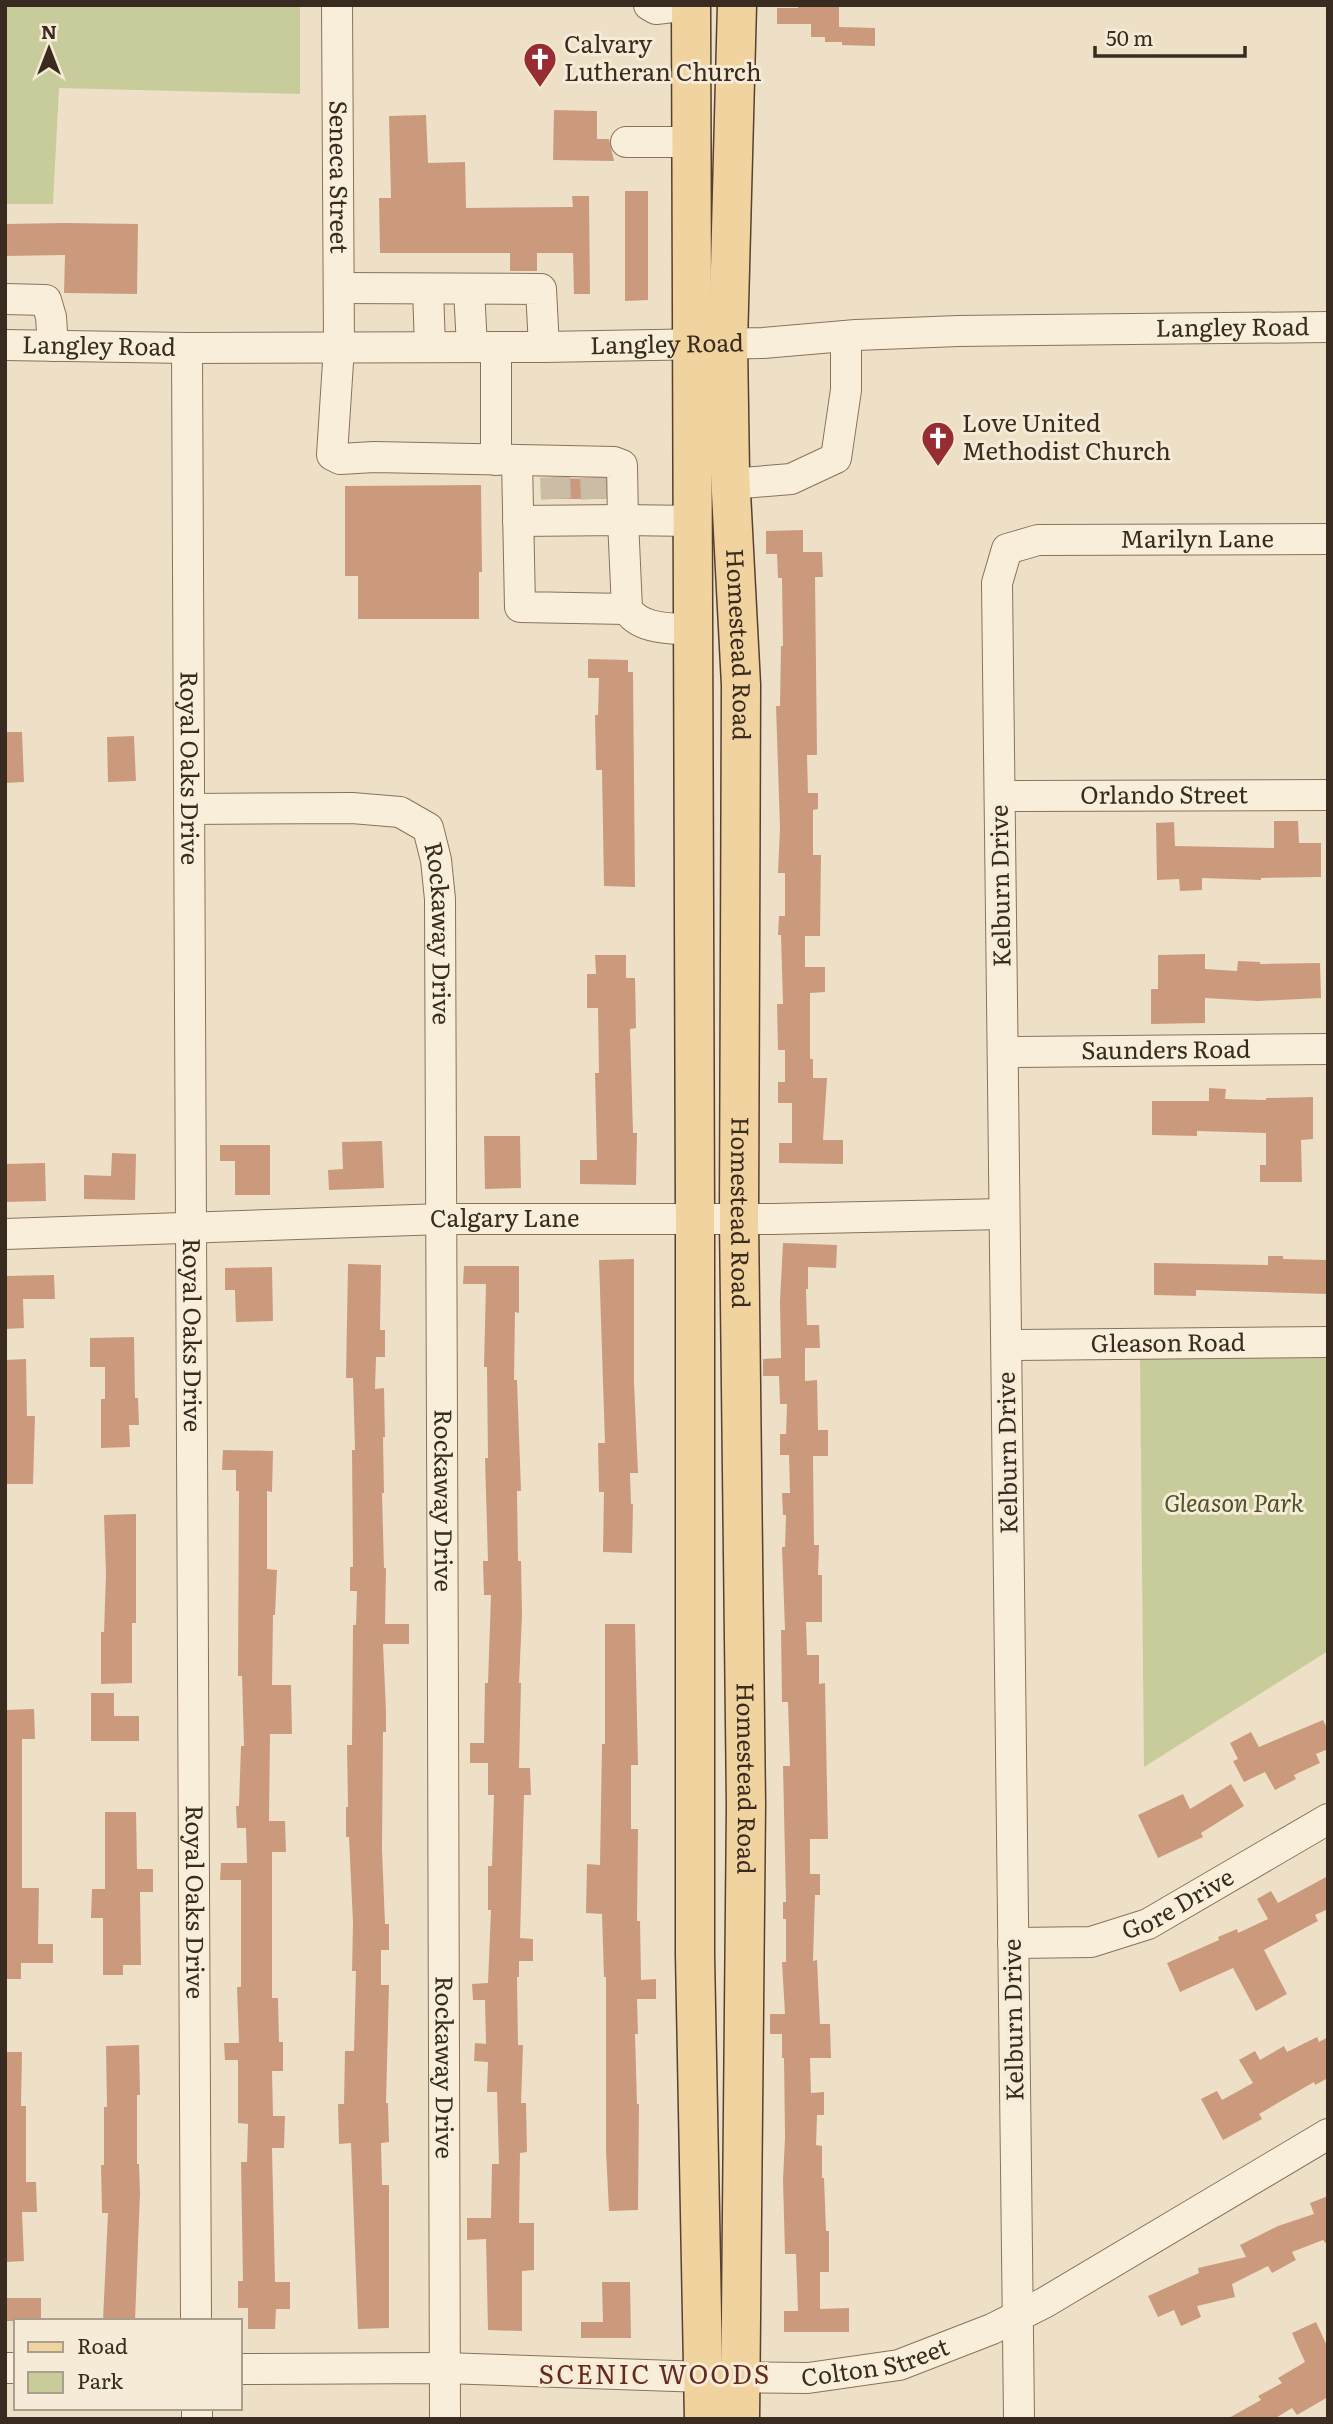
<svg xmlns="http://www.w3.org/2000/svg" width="1333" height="2424" viewBox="0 0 1333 2424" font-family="Literata,serif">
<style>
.green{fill:#c8cc9a}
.building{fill:#cb9a7d}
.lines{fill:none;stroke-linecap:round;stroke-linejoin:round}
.minor-tunnel{stroke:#cabca5;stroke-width:30;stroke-dasharray:30 15;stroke-linecap:butt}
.minor-casing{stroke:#89725c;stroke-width:32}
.major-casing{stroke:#574030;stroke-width:41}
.minor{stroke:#f8eed9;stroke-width:30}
.major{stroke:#f0d39f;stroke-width:38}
.labels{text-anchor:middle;stroke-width:6;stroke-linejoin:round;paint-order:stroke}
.poi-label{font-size:24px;fill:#392b1f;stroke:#f5ebd6;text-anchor:start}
.street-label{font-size:24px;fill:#392b1f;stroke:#f5ebd6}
.park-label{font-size:24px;font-style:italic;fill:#4c5526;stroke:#f5ebd6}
.neighbourhood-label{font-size:26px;letter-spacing:2px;fill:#652b1f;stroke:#f5ebd6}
</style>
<rect width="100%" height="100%" fill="#eee0c6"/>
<!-- green -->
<path class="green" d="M5,5H300V94L59,88L53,204H5Z
M1328,1356V1651L1144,1767L1140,1358Z"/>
<!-- building -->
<path class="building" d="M798,5H839V27L875,28V46L842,45V42H825V37H811V24H777V8H798Z
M554,110L597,111V139H609L614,161L553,160Z
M426,115L428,163L465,162L466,208L573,207L572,196H589L590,294H574L573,253H537V271H510V253H380L379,198H391L389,116Z
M625,191H648V300L625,301Z
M65,223L138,224L137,294L64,293L65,255L5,256V224Z
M545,478L605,479V499H545Z
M481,485L482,572H479V619H358V576H345V486Z
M803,530V552H822L823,577H815L817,755H807L808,793H818V809L813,810V855H821L820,936H805V967H825V992L810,993V1059H813V1078H827L823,1140H843V1164L779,1163V1143H792V1103H778V1082H785V1050H778L777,1004H783L781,935H778L779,916H785V873H778L780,828L776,706H780L781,646H783L782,578H778L777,554H766V531Z
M588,659L628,660V672H633L635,887L604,886L602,770H596L595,715H598L599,678H588Z
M5,732H22L24,782L5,783Z
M134,736L136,781L108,782L107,737Z
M1274,821H1298L1299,843H1321V877L1261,878V880L1202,878V890L1180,891L1179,879L1157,880L1156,823L1174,822L1175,846L1274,848Z
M1205,954V969L1237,971L1238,961L1260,962V964L1320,963L1321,998L1258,1001L1205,998V1023L1151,1024V989H1158V955Z
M595,955H626V978H635L636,1028L630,1029L633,1133H637L636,1185L580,1184V1160H597L595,1073H599L598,1008H587V974H596Z
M1209,1088L1226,1089L1225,1099L1266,1100V1098L1313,1097V1139L1301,1140L1302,1182H1260V1165H1266V1133L1197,1131V1136L1152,1135V1101H1209Z
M484,1136H520L521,1188L485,1189Z
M382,1141L384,1188L329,1190L328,1170L343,1169L342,1142Z
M220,1145H270V1195H235V1161H220Z
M112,1153L136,1154L135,1200L84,1199V1175L111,1176Z
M45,1163L46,1201L5,1202V1164Z
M783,1243L837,1245L836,1268L808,1267V1289H806L807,1325H819L820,1348H805V1381L817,1380L818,1430H828V1456H813L814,1545H819L818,1575H822V1622H806L807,1655H819V1684L825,1683L828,1839H810V1874H820V1895H815L813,1961L817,1960L820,2024H830L831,2058H810L811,2093L824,2092V2115H817L816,2145L822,2146V2178H824L826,2231H829V2272H820V2309L849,2308V2332H784V2311H798L796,2254H785L783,2180L785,2137L784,2058H782V2034H770V2014H785L782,1962H786V1919H783V1902H786L783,1766H790L788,1702H782L781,1630H785L782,1547H785L786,1515H783L782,1493H790L789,1455H780V1434H786L787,1404H780L779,1376H763V1359L781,1358L780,1301Z
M1268,1256H1283V1259L1328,1260V1294L1196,1290V1296L1154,1295V1263L1268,1265Z
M634,1259V1382L638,1473H630L631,1504H633L632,1553L603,1552L604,1492H599L598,1443H605L599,1260Z
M348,1264L381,1265L380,1330H385V1357H376L375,1389L384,1388L385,1437H383L384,1493H382L384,1568H386L385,1624H409V1644H383L386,1712V1732H383L382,1850L385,1924H389V1950H381V1985H389L386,2103H388L389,2142L381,2143L382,2185H389V2328L358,2329L351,2143L339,2144L338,2104H344L345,2051H354L356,1971H352L353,1923L349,1837H346V1807H348L347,1745H352L353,1625H356L357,1591H350V1567H353L352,1450H355L353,1378H346Z
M464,1266H519V1313L515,1312L514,1380H517L521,1491H517L518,1561H521L522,1615L519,1683H521L519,1768H530L531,1795H524L520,1938L533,1939V1961H519V1977H517L518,2045H523L521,2103H526L527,2152L520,2153L519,2223H534V2270L522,2271V2331L488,2330L486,2239L467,2240V2218H491L492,2164H499L497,2092H487L488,2062L474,2061L475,2043L486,2044L485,2000H473L472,1984L488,1983L491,1910H488V1866H492L494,1795H488V1763H470V1743H484L485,1683H488L491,1595H484L483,1561H488L485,1458H488L487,1367H484L486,1284H463Z
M272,1267L273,1321L236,1322L235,1290H225V1268Z
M54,1275L55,1299H23L24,1328L5,1329V1276Z
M134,1337L135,1398H138L139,1425H129L130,1447L101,1448V1399H105V1367H90V1338Z
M26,1359L27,1416H35L33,1484H5V1360Z
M223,1450L273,1451L272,1492L267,1491V1569L277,1570L275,1615H273L272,1685H291L292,1734H270L269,1821H285L286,1852H272V1998H278L279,2042H283V2071H272L273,2116H285L284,2148H272L275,2282H290V2309H276L275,2329H248V2308H238V2281H243L241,2162H247L248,2124L238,2123V2060H225L224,2043H239L237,1987H241V1880H220L221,1863H247L246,1828H237L236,1806H239L241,1746H244L242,1676H238L239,1491H236V1470H222Z
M136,1514V1623H132V1683L101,1684V1632H104L106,1574L104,1515Z
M605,1624H635L638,1765H631V1829H638L637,1921H640L641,1980L656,1979V1999H637L638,2034H635L637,2104H639L638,2210L609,2211L606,2151V1977H604L602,1914L586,1913L587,1864L600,1865L602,1744H605Z
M91,1693H114V1716H139V1741H91Z
M34,1709L35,1739H22V1888H39L38,1944H53V1963H21V1979H5V1710Z
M1323,1720L1328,1730V1749L1316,1754L1320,1763L1294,1775L1296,1779L1275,1790L1265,1772L1244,1782L1233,1761L1238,1759L1230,1743L1251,1732L1259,1747Z
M1231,1784L1244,1806L1201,1833L1203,1837L1158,1858L1138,1815L1183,1794L1190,1809Z
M105,1812H136L137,1869H153V1892H140L141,1965H123V1975H103V1918H91L92,1889H105Z
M1328,1876V1909L1315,1915L1318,1921L1264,1950L1287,1994L1256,2011L1233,1968L1180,1992L1167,1963L1219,1940L1218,1937L1237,1929L1238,1933L1268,1919L1257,1899L1271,1891L1278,1903Z
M1317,2037L1319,2042L1328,2037V2078L1315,2085L1314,2082L1259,2114L1262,2119L1223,2140L1201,2099L1217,2091L1222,2100L1253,2083L1239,2060L1255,2051L1260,2060L1284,2046L1287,2052Z
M139,2045L140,2095H137V2164H139L140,2193L135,2321H103L108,2213H102L101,2165H104V2107H107L106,2046Z
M5,2052H22L21,2106H26V2182H36L37,2212H22L24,2261L5,2262Z
M1328,2196V2246L1323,2240L1292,2252L1296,2260L1272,2273L1268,2266L1232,2284L1235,2297L1197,2306L1201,2317L1181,2326L1174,2310L1158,2317L1148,2296L1199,2273L1198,2268L1246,2257L1240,2245L1278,2226L1314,2214L1310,2203Z
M602,2282H630L631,2338H581V2322H603Z
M5,2298H41V2321H5Z
M1316,2322L1328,2348V2397L1297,2415L1292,2408L1274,2419H1227L1261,2400L1258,2396L1282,2383L1278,2378L1305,2362L1292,2333Z"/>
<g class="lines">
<!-- minor-tunnel -->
<path class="minor-tunnel" d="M555,477L556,499
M595,477L596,499"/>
<defs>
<g id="minor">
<path id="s1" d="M337,5L339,347L332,455L340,459L374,457L614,462L622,465L623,520L693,521"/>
<path d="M649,5L656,9L689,5"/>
<path d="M626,142H691"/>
<path d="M339,288L541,289L544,347"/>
<path d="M428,289L430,347"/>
<path d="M469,289L472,347"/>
<path d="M5,299L46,300L51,317L53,346"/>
<path id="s2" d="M5,345L187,348L544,347L763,343L856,335L958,331L1328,327"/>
<path id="s3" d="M187,348L196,2321"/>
<path d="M496,460V347"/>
<path d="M517,460L520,607L627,609"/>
<path d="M730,484L791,479L836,458L846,390V336"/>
<path d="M518,521L623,520L627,609C640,630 671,628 693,630"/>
<path id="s4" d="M1000,796L1328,795"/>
<path id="s5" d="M189,809L352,808L400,812L428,828L436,860L440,899C444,1406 442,1912 445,2419"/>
<path id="s6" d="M1003,1052L1328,1049"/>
<path id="s7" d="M5,1234L443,1219H772L1004,1214"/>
<path id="s8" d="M1007,1345L1328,1342"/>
<path id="s9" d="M1013,1943L1091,1942L1148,1924L1328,1819"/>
<path d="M5,2368H16"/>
<path id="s10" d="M240,2369L444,2368L704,2377L808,2378L899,2365L992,2329L1044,2303L1328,2134"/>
<path d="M197,2408V2419"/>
<path id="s11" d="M1019,2419L997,583L1007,549L1038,540L1328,539"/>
</g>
<g id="major">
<path d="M691,5L695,1219V1955L704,2419"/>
<path id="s12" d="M737,5L728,344L730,473L741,685L739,1219L746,1805L740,2419"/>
</g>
</defs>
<!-- minor casing -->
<use href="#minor" class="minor-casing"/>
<!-- major casing -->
<use href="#major" class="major-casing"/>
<!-- minor -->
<use href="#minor" class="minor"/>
<!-- major -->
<use href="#major" class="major"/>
</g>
<!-- icons -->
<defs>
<symbol id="church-pin" viewBox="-11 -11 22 30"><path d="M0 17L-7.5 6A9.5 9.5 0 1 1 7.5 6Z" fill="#972d32" stroke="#f5ebd6"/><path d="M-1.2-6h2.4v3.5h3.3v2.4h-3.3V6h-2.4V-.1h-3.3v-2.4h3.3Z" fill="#fff"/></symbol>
</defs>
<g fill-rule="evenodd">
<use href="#church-pin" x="521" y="40" width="38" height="52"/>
<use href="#church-pin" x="919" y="419" width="38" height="52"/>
</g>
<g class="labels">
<!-- poi labels -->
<g class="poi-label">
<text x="564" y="53">Calvary<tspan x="564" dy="28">Lutheran Church</tspan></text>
<text x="962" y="432">Love United<tspan x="962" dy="28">Methodist Church</tspan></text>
</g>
<!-- street labels -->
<g class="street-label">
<text dy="8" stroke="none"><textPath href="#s1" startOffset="172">Seneca Street</textPath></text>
<text dy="8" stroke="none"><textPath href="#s2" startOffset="1228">Langley Road</textPath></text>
<text dy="8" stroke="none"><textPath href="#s2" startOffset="662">Langley Road</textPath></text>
<text dy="8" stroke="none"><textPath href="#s2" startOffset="94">Langley Road</textPath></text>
<text dy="8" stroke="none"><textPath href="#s11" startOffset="2063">Marilyn Lane</textPath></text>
<text dy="8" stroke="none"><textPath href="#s12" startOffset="640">Homestead Road</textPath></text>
<text dy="8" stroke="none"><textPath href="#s3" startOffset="420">Royal Oaks Drive</textPath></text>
<text dy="8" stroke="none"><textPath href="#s4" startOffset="164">Orlando Street</textPath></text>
<text transform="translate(1001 886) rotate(-91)" y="8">Kelburn Drive</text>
<text dy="8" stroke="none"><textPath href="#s5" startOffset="350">Rockaway Drive</textPath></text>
<text dy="8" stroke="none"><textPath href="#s6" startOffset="163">Saunders Road</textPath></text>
<text dy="8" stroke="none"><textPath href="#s12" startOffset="1208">Homestead Road</textPath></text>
<text dy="8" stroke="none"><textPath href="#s7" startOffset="500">Calgary Lane</textPath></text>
<text dy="8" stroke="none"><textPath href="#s3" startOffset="987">Royal Oaks Drive</textPath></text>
<text dy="8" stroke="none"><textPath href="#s8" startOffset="161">Gleason Road</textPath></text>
<text transform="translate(1008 1453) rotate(-91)" y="8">Kelburn Drive</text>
<text dy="8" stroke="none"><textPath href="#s5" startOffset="917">Rockaway Drive</textPath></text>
<text dy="8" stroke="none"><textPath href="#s12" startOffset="1774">Homestead Road</textPath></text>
<text dy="8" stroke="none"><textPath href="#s3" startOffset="1554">Royal Oaks Drive</textPath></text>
<text dy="8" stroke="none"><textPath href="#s9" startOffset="173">Gore Drive</textPath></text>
<text transform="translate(1014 2020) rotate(-91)" y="8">Kelburn Drive</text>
<text dy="8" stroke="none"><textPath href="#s5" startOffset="1484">Rockaway Drive</textPath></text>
<text dy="8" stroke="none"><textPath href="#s10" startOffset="637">Colton Street</textPath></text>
</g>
<!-- park labels -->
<g class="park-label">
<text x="1234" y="1512">Gleason Park</text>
</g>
<!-- neighbourhood labels -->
<g class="neighbourhood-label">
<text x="655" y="2384">SCENIC WOODS</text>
</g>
</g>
<!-- border -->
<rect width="1333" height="2424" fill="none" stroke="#392b1f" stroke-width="14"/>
<!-- legend -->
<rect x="14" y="2319" width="228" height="91" fill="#f5ebd6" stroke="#aa9e8d" stroke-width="2"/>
<rect x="28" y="2342" width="35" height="10" fill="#f0d39f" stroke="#aa9e8d" stroke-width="2"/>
<text x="77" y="2354" font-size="21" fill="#392b1f">Road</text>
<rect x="28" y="2372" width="35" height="21" fill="#c8cc9a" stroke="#aa9e8d" stroke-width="2"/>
<text x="77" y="2389" font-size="21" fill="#392b1f">Park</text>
<!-- north arrow -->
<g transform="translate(49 49)" stroke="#f5ebd6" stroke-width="5" paint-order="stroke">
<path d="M0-5L12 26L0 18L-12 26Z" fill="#392b1f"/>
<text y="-10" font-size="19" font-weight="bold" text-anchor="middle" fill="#392b1f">N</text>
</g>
<!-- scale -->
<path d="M1095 46v10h150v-10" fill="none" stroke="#392b1f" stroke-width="3.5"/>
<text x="1106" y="46" font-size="21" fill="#392b1f" stroke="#f5ebd6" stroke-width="5" paint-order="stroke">50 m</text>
</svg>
